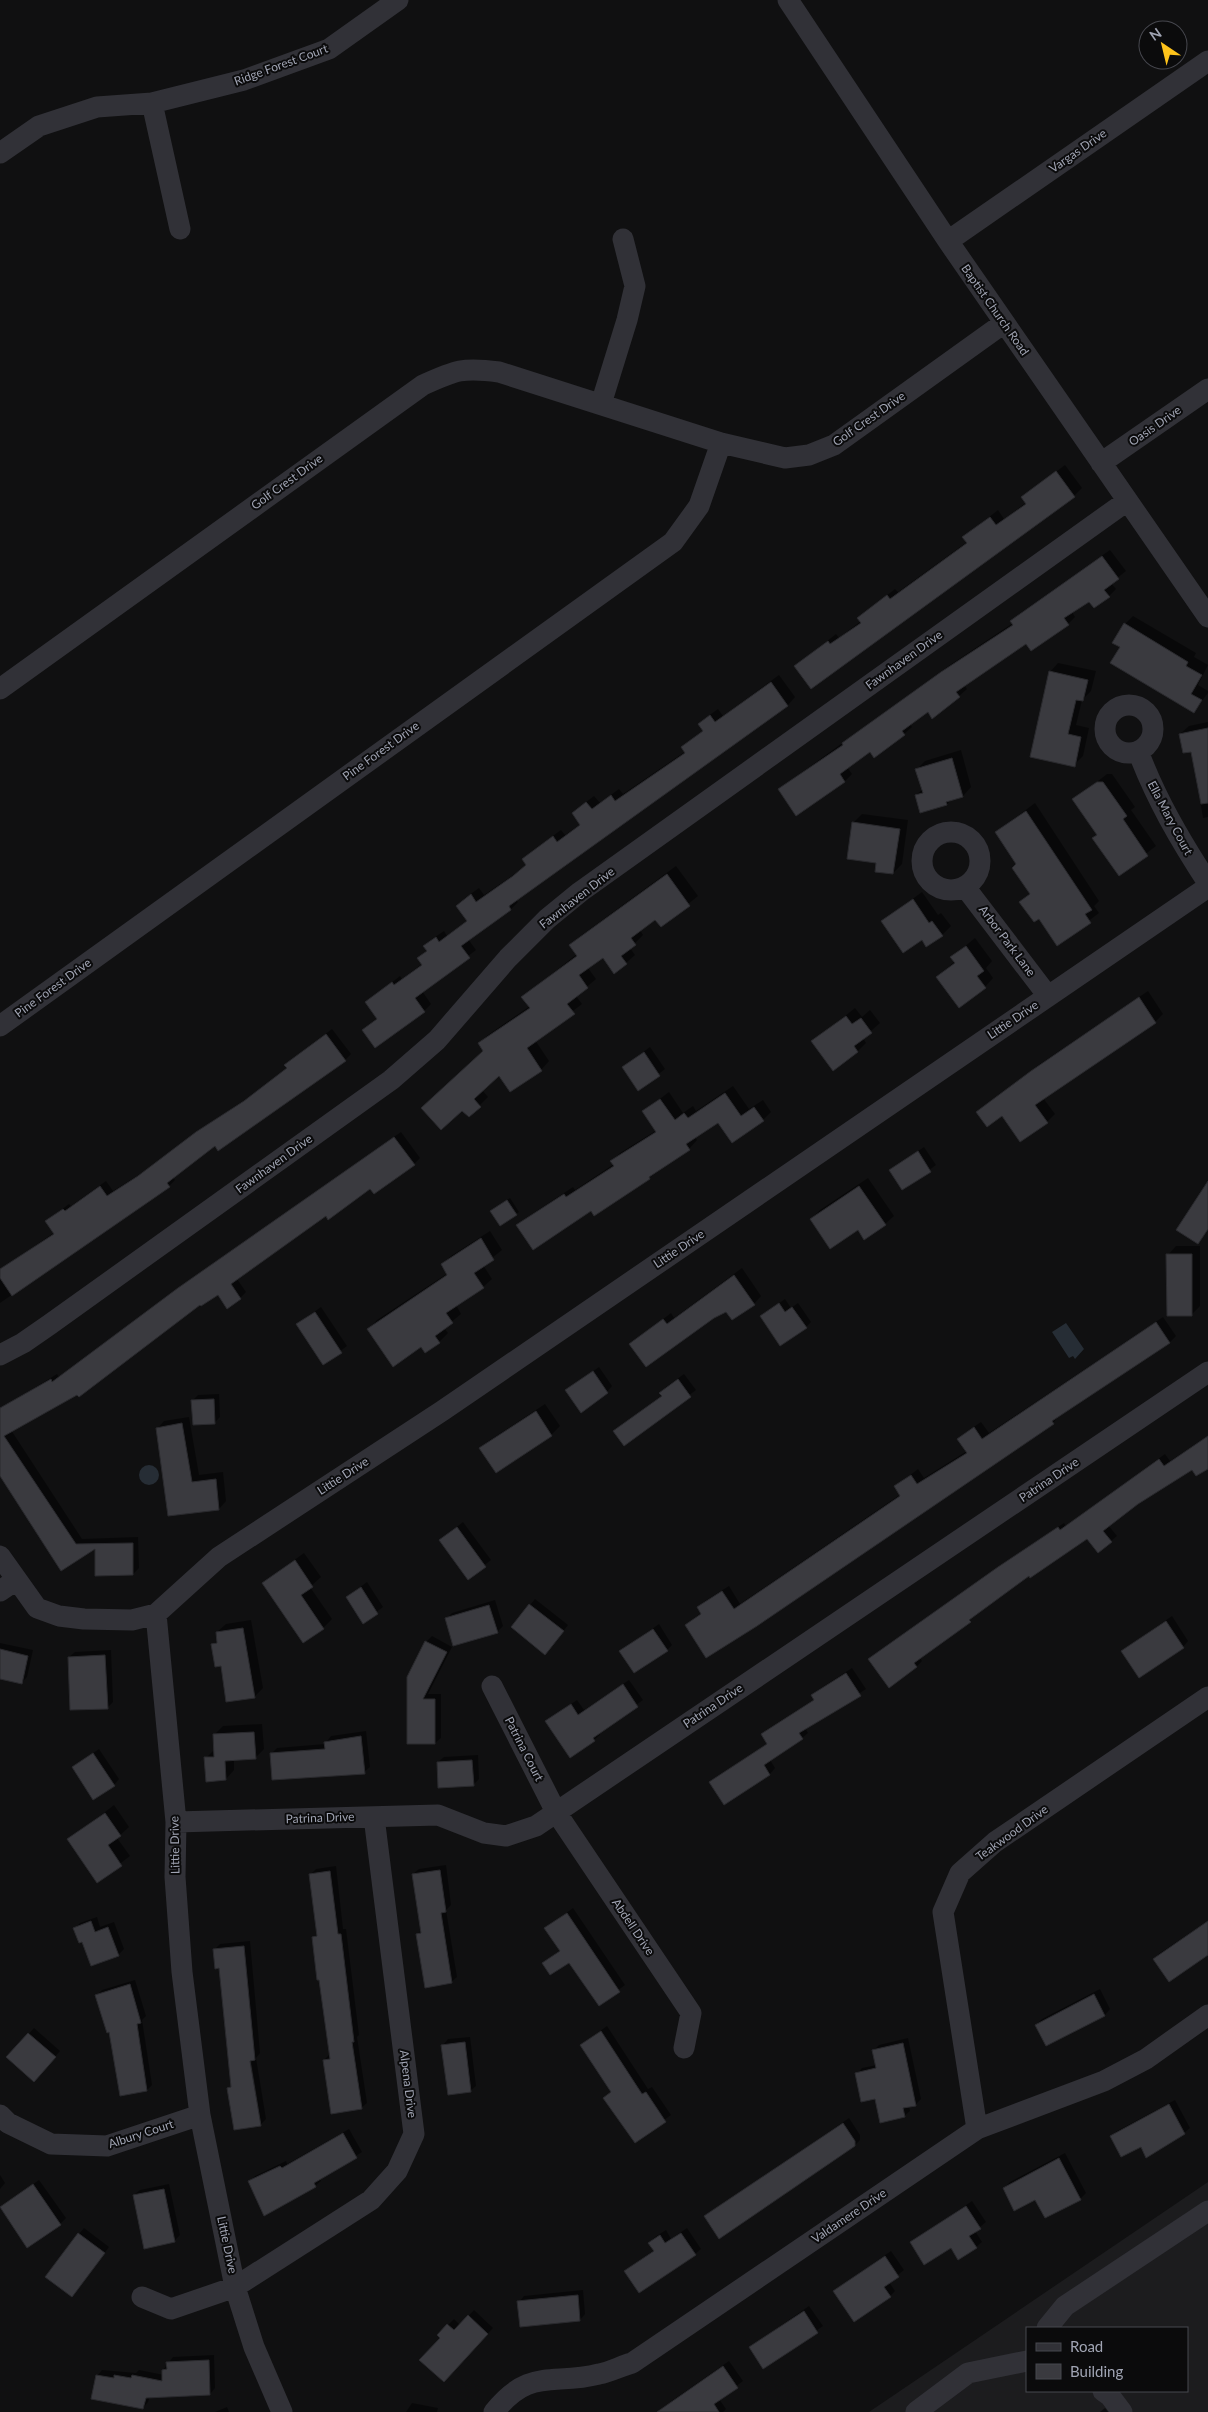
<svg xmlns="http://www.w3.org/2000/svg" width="1208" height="2412" viewBox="0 0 1208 2412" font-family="Lato,sans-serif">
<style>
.built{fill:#1c1c1e;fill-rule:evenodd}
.water{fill:#262d35}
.shadow{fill:#0007;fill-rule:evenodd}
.building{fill:#3a3a3f;stroke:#2a2a2e}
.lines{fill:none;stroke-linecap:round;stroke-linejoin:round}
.minor{stroke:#313137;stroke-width:21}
.labels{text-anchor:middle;stroke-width:4;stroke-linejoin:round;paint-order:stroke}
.street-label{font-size:12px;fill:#a0a4b3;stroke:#0b0b0c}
</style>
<rect width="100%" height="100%" fill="#101011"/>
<!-- built -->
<path class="built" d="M1208,2182V2412H869ZM1027,2328H1187V2391H1027Z"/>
<!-- water -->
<path class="water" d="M1066,1323L1084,1349L1075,1359L1073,1356L1069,1358L1052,1332Z
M139 1475a10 10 0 1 1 20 0a10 10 0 1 1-20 0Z"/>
<!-- shadow -->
<path class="shadow" d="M1065,465L1082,488L1074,496L796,666L836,634L839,638L861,621L859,618L867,611L895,589L898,592L967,542L964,537L998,510L1004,519L1027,502L1023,497Z
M1110,550L1126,571L1111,583L1116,589L1109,596L1090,600L1072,612L1075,617L1068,624L1026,643L964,685L967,689L959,696L928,711L910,724L912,727L904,734L870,750L847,767L852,774L845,781L779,789L950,665L1013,623L1019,614Z
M1133,616L1196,653L1194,657L1208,665L1198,685L1208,691V693L1194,711L1122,647L1125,624Z
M1058,663L1096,671L1091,691L1082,700L1076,725L1089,728L1083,756L1074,765L1050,672Z
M779,675L795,697L788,705L516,900L518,902L511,909L468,939L476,950L422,991L431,1004L424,1011L363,1030L377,1018L366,1003L400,976L402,979L422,964L418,959L427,950L425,947L432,939L444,931L447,936L468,920L458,906L465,898L479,888L484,895L522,869L528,864L524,859L531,852L561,830L565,835L581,824L573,813L581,806L594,796L600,803L619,789L623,794L686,751L683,747L704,730L699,724L707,717L718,709L723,716Z
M1208,722V817L1203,818L1192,750L1180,734L1189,726Z
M961,750L971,787L963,796L952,799L947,804L916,795L923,789L917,769L925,761Z
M1107,774H1112L1135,807L1131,810L1156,846L1119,874L1094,838L1098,834L1074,800Z
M1035,803L1099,901L1094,906L1099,913L1058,944L1039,917L1021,902L1030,893L1017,864L996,832Z
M862,814L908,820L902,864L893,873L878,862L853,823Z
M676,866L698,896L661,926L655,918L640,930L643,935L630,948L635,955L626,963L603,957L588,968L596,979L576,996L582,1004L535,1040L549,1061L541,1070L500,1074L482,1090L488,1097L469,1116L484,1051L479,1043L488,1035L530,1006L523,997L577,954L570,945L579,937Z
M922,892L938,915L941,913L951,926L942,935L922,938L883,921Z
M975,938L992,961L986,968L993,978L985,987L938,977L955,961L952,957Z
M1148,991L1163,1014L1155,1022L1043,1098L1055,1114L1047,1122L978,1112L1040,1064Z
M855,1008L862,1017L870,1010L880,1023L863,1038L866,1043L858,1051L833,1069L813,1042Z
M332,1029L351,1054L345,1060L216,1145L173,1177L175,1180L169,1186L0,1303V1270L55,1232L47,1222L53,1216L69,1204L71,1206L106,1181L113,1191L145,1171L204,1127L252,1095L288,1068L286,1065L292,1059Z
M650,1047L665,1069L639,1089L623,1067Z
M733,1086L749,1109L763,1100L771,1112L763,1120L718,1121L695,1137L697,1140L689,1149L649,1178L591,1209L518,1226L526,1218L573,1187L575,1190L614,1164L612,1161L620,1153L657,1130L644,1111L669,1092L683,1113L693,1106L696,1111Z
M401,1132L420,1158L414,1164L326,1214L237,1279L246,1292L240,1298L218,1293L200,1303L77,1393L11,1430L82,1539L138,1537L139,1568L133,1574L96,1547L62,1569L0,1475V1409L57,1374L59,1377L186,1283Z
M924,1147L936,1165L903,1189L891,1170Z
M868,1178L894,1216L885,1224L858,1228L811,1219L820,1210Z
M510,1198L519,1212L516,1214L494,1209Z
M490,1231L502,1250L483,1265L492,1279L483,1287L456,1305L461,1314L444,1328L448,1333L439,1342L422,1346L369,1329L377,1320L448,1273L442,1265L451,1256Z
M1176,1246H1200V1306L1191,1315L1168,1255Z
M742,1268L761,1296L754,1304L726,1310L631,1344L671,1313L674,1318Z
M785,1299L791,1308L798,1303L811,1322L806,1327L761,1316Z
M321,1307L347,1346L324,1363L298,1324Z
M1163,1317L1176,1336L1170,1342L1059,1415L1053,1423L706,1656L686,1625L702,1612L699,1607L705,1601L729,1586L740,1604L901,1494L895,1487L918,1469L924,1478L967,1451L959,1439L965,1433L981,1422L989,1433Z
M599,1367L612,1386L607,1392L567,1390Z
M684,1374L696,1390L624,1444L620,1426L663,1395L661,1393L666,1387Z
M219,1394L220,1417L215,1422L193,1400L198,1395Z
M545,1404L560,1426L551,1435L481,1448L490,1440Z
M189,1417L199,1475L223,1472L226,1501L219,1509L169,1514L157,1429L164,1421Z
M1208,1436V1467L1192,1468L1138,1503L1108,1525L1117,1536L1111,1541L1087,1537L1029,1574L920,1658L922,1661L917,1666L890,1686L875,1654L1005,1562L1064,1523L1066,1526L1165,1454L1170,1461Z
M463,1522L491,1560L468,1578L440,1540Z
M304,1553L321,1577L310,1587L332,1619L323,1628L263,1583Z
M367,1582L383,1607L363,1622L347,1597Z
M535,1599L568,1625L551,1647L512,1627Z
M495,1600L503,1626L497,1632L446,1619L452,1613Z
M1172,1616L1188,1641L1183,1647L1122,1651Z
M251,1620L263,1688L254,1697L222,1665L213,1645L218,1639L217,1632L226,1624Z
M659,1624L672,1645L667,1650L621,1651Z
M432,1636L452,1647L428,1694H441V1738L435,1743H408L426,1642Z
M0,1643L33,1650L27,1677L21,1683L0,1678Z
M111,1650L113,1702L108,1707L69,1657L75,1652Z
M852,1668L866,1689L805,1728L808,1733L802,1738L770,1760L775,1768L770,1774L724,1803L711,1783L768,1743L762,1734L768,1729L815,1699L813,1695L818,1690Z
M629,1680L643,1700L598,1732L600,1735L594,1740L547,1721L577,1700L584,1710Z
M262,1724L264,1749L255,1758L234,1759V1770L226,1779L206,1758L215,1749L214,1735L223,1726Z
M366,1731L370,1767L364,1772L272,1753L277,1748L325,1744L331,1736Z
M99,1749L119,1779L114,1785L73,1767Z
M478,1755L479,1779L473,1785L438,1762L444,1757Z
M114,1805L129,1827L117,1838L130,1856L97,1881L69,1840Z
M446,1865L451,1905L446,1910L457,1977L451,1982L418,1934L421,1930L413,1874L419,1869Z
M336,1866L343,1929H346L359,2035L357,2037L367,2103L361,2108L324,2060L330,2054L314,1937L318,1933L311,1874L316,1869Z
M573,1908L625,1985L599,2004L570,1961L544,1963L560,1950L546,1928Z
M97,1917L100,1927L114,1922L124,1949L118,1955L83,1940L75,1928L80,1923Z
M1208,1921V1954L1154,1959L1160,1953Z
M250,1941L260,2053L256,2058L266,2119L260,2125L229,2088L232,2085L220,1967L215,1949L220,1944ZM250,2054L261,2122H259L248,2055Z
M135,1980L146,2016L142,2020L152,2085L147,2090L110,2031L97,1995L102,1990Z
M1100,1989L1110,2009L1105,2015L1047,2045L1036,2025L1042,2019Z
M607,2026L648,2089L652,2087L671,2115L635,2141L605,2098L612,2091L581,2045Z
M34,2028L60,2051L39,2075L8,2057Z
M470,2037L476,2086L470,2091L443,2045L448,2039Z
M908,2038L921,2099L916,2104L909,2106L910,2111L904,2116L876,2097L857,2074L862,2068L877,2065L874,2050L879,2045Z
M1175,2100L1190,2128L1184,2133L1141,2145L1112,2136L1117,2131Z
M849,2118L860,2135V2140L855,2145L706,2216Z
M349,2129L362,2152L320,2178L321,2181L315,2186L249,2182L255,2176L286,2161L287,2164Z
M1065,2153L1086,2193L1080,2199L1036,2198L1004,2188L1010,2182Z
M0,2175L5,2183L0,2189Z
M39,2180L66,2218L60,2224L1,2207Z
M169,2184L180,2235L174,2241L134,2195L140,2190Z
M972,2201L986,2222L975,2231L982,2242L976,2247L911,2243Z
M84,2228L109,2247L77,2290L79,2234Z
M687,2228L701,2249L695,2254L625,2271L654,2250L649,2243L655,2237L666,2230L671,2239Z
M891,2251L904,2270L889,2282L895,2291L890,2296L834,2291Z
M583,2290L585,2314L580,2320L519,2302L524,2296Z
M809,2306L823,2326L763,2368L750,2347Z
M474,2310L493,2328L449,2375L442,2338L438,2335L454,2319L460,2325Z
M214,2355L215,2388L210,2394L150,2396L148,2402L143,2408L97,2376L102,2370L136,2373L139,2370L164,2375L163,2370L173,2357Z
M729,2361L743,2381L719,2399L726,2409L723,2412H672L668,2406L673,2400Z
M412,2403L438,2408L437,2412H406Z
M227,2407L229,2412H215Z
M1105,2408L1108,2412H1100Z"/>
<!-- building -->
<path class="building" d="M1056,471L1075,497L811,689L794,666L828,641L830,644L861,623L857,618L887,595L890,599L967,543L962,537L990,517L996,525L1026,504L1021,497Z
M1102,556L1119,579L1104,590L1110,597L1094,608L1089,602L1064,618L1069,625L1031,651L1026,644L956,692L960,697L932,719L928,712L902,731L905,735L874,758L870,752L840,774L845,782L796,816L778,789L843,745L842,743L941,672L1013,625L1010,621Z
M1124,623L1188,662L1186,666L1202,675L1191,694L1202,700L1194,713L1110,663L1120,647L1112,643Z
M1049,671L1088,680L1083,701L1076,700L1068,734L1081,737L1075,767L1030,757Z
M771,682L788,706L509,906L511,910L461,946L470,958L415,998L425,1012L375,1048L362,1030L377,1019L365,1002L392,982L394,985L422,965L417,958L427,951L423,946L436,937L439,942L467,921L456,906L471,894L476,902L513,876L526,865L522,859L553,836L557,842L580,825L572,813L586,802L592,809L611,795L615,801L685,753L681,747L703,731L698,724L710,715L715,722Z
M1208,728V803L1201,804L1191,752L1183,753L1179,734Z
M952,758L963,797L946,802L947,805L920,813L915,795L923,793L915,769Z
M1097,782H1103L1127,816L1123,819L1148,856L1119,876L1092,838L1097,835L1072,799Z
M1026,811L1092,910L1085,914L1091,923L1057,946L1039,919L1034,922L1019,902L1030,894L1012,868L1016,864L995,832Z
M852,822L900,829L893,874L875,872L876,863L847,859Z
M667,874L690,906L661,927L655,920L631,938L636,945L621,956L627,964L614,974L603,958L579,975L588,988L567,1004L575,1014L527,1048L542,1071L510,1092L499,1076L474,1099L481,1107L469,1117L462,1111L441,1130L421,1108L483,1051L478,1043L530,1008L521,997L577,956L569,945Z
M913,899L929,923L932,921L943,936L926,947L922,940L903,953L881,921Z
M966,946L984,971L977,976L986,988L959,1008L936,977L955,963L950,957Z
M1139,997L1156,1023L1035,1105L1048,1123L1020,1142L1002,1116L987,1127L976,1112L1031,1071Z
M846,1016L852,1024L861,1018L872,1033L854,1046L858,1052L833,1071L811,1041Z
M326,1034L346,1061L218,1151L215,1146L167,1183L170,1187L12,1296L0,1278V1269L54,1234L45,1221L63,1209L65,1211L100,1186L107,1196L138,1176L196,1132L244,1101L287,1068L284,1065Z
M644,1052L660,1076L638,1091L622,1067Z
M725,1093L741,1116L754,1107L764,1121L732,1143L718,1123L686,1144L690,1150L649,1177L650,1179L594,1216L591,1211L533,1250L516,1225L564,1194L566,1197L614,1166L610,1161L656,1132L642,1111L660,1099L675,1120L684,1113L688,1118Z
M394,1137L415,1165L374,1194L370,1189L328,1220L326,1216L231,1284L241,1299L227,1309L218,1295L201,1306L200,1305L79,1397L77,1395L4,1436L76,1544L133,1543V1575L95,1576V1549L61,1571L0,1476V1408L51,1379L52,1382L178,1288Z
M918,1151L931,1172L902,1190L889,1170Z
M1208,1181V1229L1198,1244L1176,1230Z
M859,1186L886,1225L864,1240L858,1230L830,1249L810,1219Z
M507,1200L517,1215L500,1226L490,1211Z
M481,1238L494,1260L474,1273L484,1288L446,1313L453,1323L435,1336L440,1343L425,1353L421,1347L393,1367L367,1329L447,1275L441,1264Z
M1166,1254H1192V1316H1167Z
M734,1275L755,1305L732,1320L726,1312L714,1318L646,1367L629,1344L663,1319L667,1324Z
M779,1303L785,1312L792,1307L807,1328L780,1346L760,1316Z
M315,1312L342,1353L323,1365L296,1324Z
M1156,1322L1170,1343L1052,1421L1054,1424L757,1626L706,1658L685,1625L701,1614L697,1607L722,1591L734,1609L900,1496L894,1486L911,1475L917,1484L967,1453L957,1439L974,1427L982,1439Z
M593,1371L608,1393L581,1413L565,1390Z
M678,1379L691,1397L624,1446L613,1431L662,1396L659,1393Z
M214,1399L215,1424L193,1425L191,1400Z
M536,1411L552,1436L496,1473L479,1448Z
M182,1423L192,1482L216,1479L219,1510L168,1516L156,1428Z
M1208,1436V1469L1196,1476L1192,1470L1138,1504L1103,1531L1112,1542L1098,1553L1087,1539L1030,1578L1029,1576L969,1620L971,1622L914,1663L917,1667L889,1688L868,1659L998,1567L1058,1527L1060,1530L1159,1459L1164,1466Z
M457,1527L486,1567L468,1580L439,1540Z
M295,1560L313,1587L301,1595L324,1629L303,1643L262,1583Z
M361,1587L378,1614L363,1624L346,1597Z
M529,1604L564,1631L545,1655L511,1627Z
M489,1605L498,1633L453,1646L445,1618Z
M1166,1621L1184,1648L1139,1678L1121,1651Z
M243,1628L255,1698L226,1702L221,1666L215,1667L211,1644L217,1643L216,1632Z
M653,1629L668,1651L634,1673L619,1651Z
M425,1641L447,1652L423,1699H435V1744H407V1677Z
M0,1649L28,1656L22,1684L0,1679Z
M105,1655L108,1709L70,1710L68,1657Z
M846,1673L861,1696L799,1733L803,1739L764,1765L770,1775L724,1805L709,1782L767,1744L761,1734L814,1700L811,1695Z
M623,1684L638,1707L593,1738L595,1741L570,1758L545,1721L571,1704L578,1715Z
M254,1732L256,1759L225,1761L226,1780L206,1782L204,1757H214L213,1734Z
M361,1736L365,1774L272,1780L270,1753L325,1749L324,1742Z
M93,1753L115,1786L93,1800L72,1767Z
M472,1760L474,1786L438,1788L437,1762Z
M105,1813L121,1836L108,1845L122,1866L97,1883L67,1839Z
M440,1870L446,1912L441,1913L452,1983L425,1988L416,1934L421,1933L412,1874Z
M330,1871L338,1934H341L354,2042H352L362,2109L331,2114L323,2060L330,2059L319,1980H317L312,1937L317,1936L309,1874Z
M567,1913L620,1992L599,2006L569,1963L550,1975L542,1963L560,1951L544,1928Z
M91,1921L95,1932L108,1927L119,1956L91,1966L82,1942L79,1943L73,1928Z
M1208,1921V1955L1169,1982L1153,1959Z
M244,1946L255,2060L250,2061L261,2126L234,2130L227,2088L231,2087L219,1968L215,1969L213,1949Z
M130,1984L141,2023L137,2024L147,2091L120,2096L109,2032L107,2033L95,1995Z
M1094,1994L1105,2016L1046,2046L1035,2025Z
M601,2031L642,2094L646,2092L666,2122L635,2143L603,2098L611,2092L580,2045Z
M28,2033L56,2057L34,2082L6,2057Z
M465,2042L471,2092L448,2095L441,2045Z
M903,2043L916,2106L903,2108L905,2117L880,2123L875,2099L861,2102L855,2073L876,2068L872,2050Z
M1169,2104L1185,2134L1146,2158L1141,2147L1121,2157L1110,2136Z
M843,2123L855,2141V2146L719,2239L704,2216Z
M343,2133L357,2158L314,2183L316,2187L264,2216L248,2181L280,2166L282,2168Z
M1059,2158L1081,2200L1045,2218L1035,2200L1014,2211L1003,2188Z
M33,2184L61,2225L27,2248L0,2207Z
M164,2189L175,2242L144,2249L133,2195Z
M966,2206L981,2229L969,2236L977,2248L958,2260L951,2248L924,2265L910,2242Z
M78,2233L105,2253L72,2297L45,2277Z
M681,2233L696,2255L639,2293L624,2271L654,2251L648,2243L660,2235L665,2243Z
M885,2256L899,2277L884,2287L891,2297L854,2322L833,2291Z
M578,2295L580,2321L520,2327L517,2301Z
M804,2311L818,2333L763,2369L749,2347Z
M468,2315L488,2334L444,2382L419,2360L440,2338L437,2335L447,2324L454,2330Z
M209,2360L210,2395L146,2398L143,2409L91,2399L96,2375L114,2378V2375L131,2378L132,2375L162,2381V2370L167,2369L166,2362Z
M723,2366L738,2388L714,2404L719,2412H657Z"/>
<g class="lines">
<!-- minor -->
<path class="minor" d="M788,0L948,241L1208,617
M152,103L180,229
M0,153L39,126L97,107L152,103L244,80L329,49L398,0
M948,241L1208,61
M601,404L627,320L635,286L623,239
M1101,463L1208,389
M0,689L423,385C456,370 463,367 499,372L721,443L785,458L809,455L834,445L1004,323
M1105 729a24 24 0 1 1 48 0a24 24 0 1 1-48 0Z
M1138,751C1156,799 1180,840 1208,883
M922 861a29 29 0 1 1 58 0a29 29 0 1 1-58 0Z
M965,887L1048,996
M0,1026L673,542L699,506L721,443
M0,1355L23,1343L49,1325L391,1080L437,1040L508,958L547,919L580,892L1127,501
M0,1556L37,1608L59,1616L84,1619L132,1620L156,1614
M0,1591L16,1580
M492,1686L556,1812L691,2013L684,2048
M176,1822L438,1815L484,1833L506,1836L536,1826L1208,1372
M0,2115L8,2123L51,2144L107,2146L200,2115
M977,2129L943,1912L960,1873L995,1842L1208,1697
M142,2297L171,2309L235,2287L371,2200L397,2171L414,2134L374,1817
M1047,2328L1065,2306L1208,2211
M1103,2391L1110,2396L1122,2412
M282,2412L254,2347L235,2287L200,2115L182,1972L175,1877L176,1822L156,1614L219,1557L442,1411L1208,887
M494,2412C530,2367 552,2386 599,2374C610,2372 621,2366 632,2363L977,2129L1104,2081L1146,2059L1208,2015
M916,2412L968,2373L1027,2361"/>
</g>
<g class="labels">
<!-- street labels -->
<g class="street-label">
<text transform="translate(281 65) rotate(-20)" y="4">Ridge Forest Court</text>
<text transform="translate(1078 151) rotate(-35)" y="4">Vargas Drive</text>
<text transform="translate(995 310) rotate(55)" y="4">Baptist Church Road</text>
<text transform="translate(869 419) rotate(-35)" y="4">Golf Crest Drive</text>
<text transform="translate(1155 426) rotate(-35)" y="4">Oasis Drive</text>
<text transform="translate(287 482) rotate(-36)" y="4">Golf Crest Drive</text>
<text transform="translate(904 660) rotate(-36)" y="4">Fawnhaven Drive</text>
<text transform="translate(381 751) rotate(-36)" y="4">Pine Forest Drive</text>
<text transform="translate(1170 818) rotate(62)" y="4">Ella Mary Court</text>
<text transform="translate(577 898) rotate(-38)" y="4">Fawnhaven Drive</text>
<text transform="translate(1007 941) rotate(53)" y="4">Arbor Park Lane</text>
<text transform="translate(53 988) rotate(-36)" y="4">Pine Forest Drive</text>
<text transform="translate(1013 1020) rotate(-34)" y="4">Littie Drive</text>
<text transform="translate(274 1164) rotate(-36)" y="4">Fawnhaven Drive</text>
<text transform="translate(679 1249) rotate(-34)" y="4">Littie Drive</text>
<text transform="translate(343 1476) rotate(-33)" y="4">Littie Drive</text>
<text transform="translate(1049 1480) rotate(-34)" y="4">Patrina Drive</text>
<text transform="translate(713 1706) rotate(-34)" y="4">Patrina Drive</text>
<text transform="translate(524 1749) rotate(63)" y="4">Patrina Court</text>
<text transform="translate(320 1818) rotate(-2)" y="4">Patrina Drive</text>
<text transform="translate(1012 1833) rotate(-36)" y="4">Teakwood Drive</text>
<text transform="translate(175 1845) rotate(-91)" y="4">Littie Drive</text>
<text transform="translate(633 1927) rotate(56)" y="4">Abdell Drive</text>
<text transform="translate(408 2084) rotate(83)" y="4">Alpena Drive</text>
<text transform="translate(141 2134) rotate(-18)" y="4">Albury Court</text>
<text transform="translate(849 2216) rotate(-34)" y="4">Valdamere Drive</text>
<text transform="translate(227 2245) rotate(78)" y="4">Littie Drive</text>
</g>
</g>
<!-- legend -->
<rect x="1026" y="2327" width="162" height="65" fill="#0b0b0c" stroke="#47484f"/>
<rect x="1036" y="2343" width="25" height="8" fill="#313137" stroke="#47484f"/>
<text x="1070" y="2352" font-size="15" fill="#a0a4b3">Road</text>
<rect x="1036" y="2364" width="25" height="15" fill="#3a3a3f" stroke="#47484f"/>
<text x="1070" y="2377" font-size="15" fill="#a0a4b3">Building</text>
<!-- north arrow -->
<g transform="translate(1163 45) rotate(325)"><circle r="24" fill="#0b0b0c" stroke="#47484f"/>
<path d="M0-4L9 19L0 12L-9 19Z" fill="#fec31b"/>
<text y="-8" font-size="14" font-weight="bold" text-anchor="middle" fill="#a0a4b3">N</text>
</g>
</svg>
